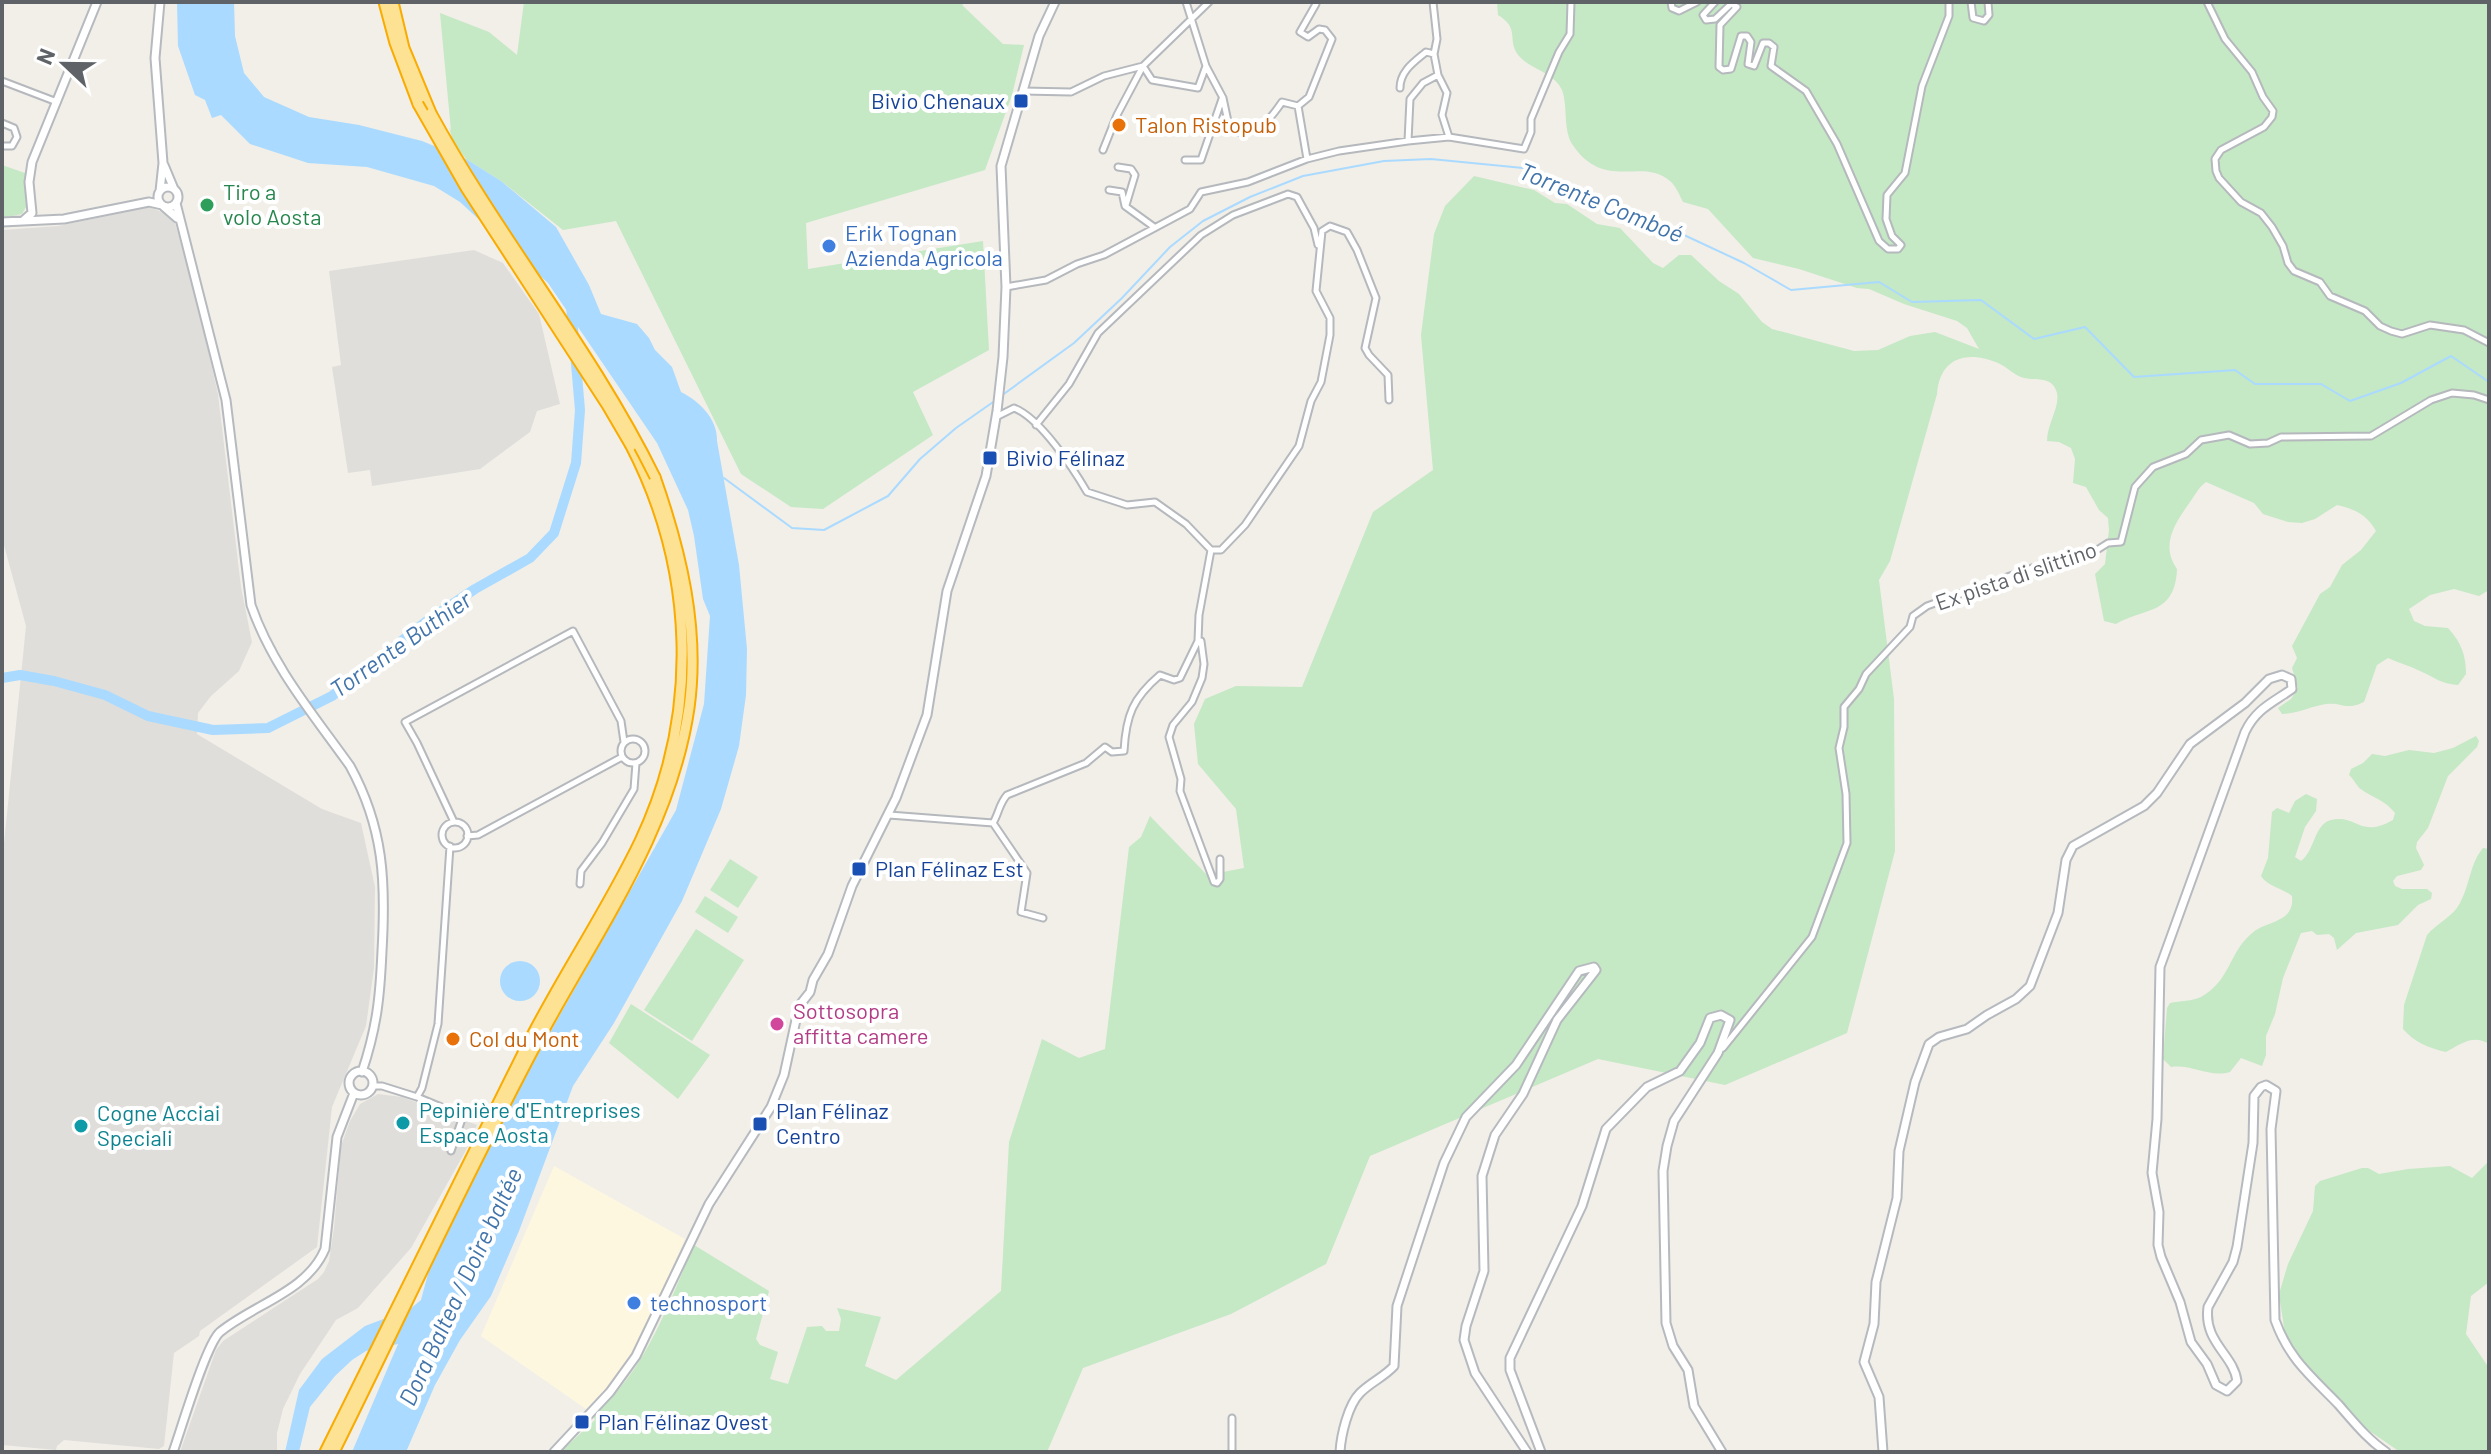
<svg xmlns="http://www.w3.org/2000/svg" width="2491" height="1454" viewBox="0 0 2491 1454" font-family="Barlow,sans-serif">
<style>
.commercial{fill:#fef7e0}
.industrial{fill:#e0deda}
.green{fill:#c5e8c5}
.water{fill:#aadaff}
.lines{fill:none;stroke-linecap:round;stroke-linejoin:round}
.stream{stroke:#aadaff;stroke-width:2}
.river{stroke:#aadaff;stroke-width:10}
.street-casing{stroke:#b5b8bc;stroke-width:9}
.secondary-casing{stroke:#b6babf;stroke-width:11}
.highway-casing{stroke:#f9ab00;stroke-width:13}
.street{stroke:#fff;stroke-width:5}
.secondary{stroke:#fff;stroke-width:7}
.highway{stroke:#fde293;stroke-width:9}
.highway-bridge-casing{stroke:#f9ab00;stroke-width:13;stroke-linecap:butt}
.highway-bridge{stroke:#fde293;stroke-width:9}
.transit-dot{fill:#1a4fb4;stroke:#fff;stroke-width:3}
.food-dot{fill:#e8710a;stroke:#fff;stroke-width:3}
.leisure-dot{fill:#2e9e5b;stroke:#fff;stroke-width:3}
.shop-dot{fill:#3f7fe0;stroke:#fff;stroke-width:3}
.hotel-dot{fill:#d1479c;stroke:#fff;stroke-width:3}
.culture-dot{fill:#0f9aa8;stroke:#fff;stroke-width:3}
.labels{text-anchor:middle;stroke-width:8;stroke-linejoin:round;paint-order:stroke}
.transit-label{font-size:22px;fill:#164399;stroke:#fff;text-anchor:start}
.food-label{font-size:22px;fill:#c56008;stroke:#fff;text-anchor:start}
.leisure-label{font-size:22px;fill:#27864d;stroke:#fff;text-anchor:start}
.shop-label{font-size:22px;fill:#366cbe;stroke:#fff;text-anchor:start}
.street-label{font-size:22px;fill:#5f6368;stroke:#fff}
.hotel-label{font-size:22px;fill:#b23c85;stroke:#fff;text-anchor:start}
.culture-label{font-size:22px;fill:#0d838f;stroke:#fff;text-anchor:start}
.water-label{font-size:24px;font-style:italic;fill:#4174aa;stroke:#fff}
</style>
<rect width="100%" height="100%" fill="#f1efe8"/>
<!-- commercial -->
<path class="commercial" d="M554,1166L685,1239L640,1339L618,1376L586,1409L481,1336Z"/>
<!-- industrial -->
<path class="industrial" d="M150,207L168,215L175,223L196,297L218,394L241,587L252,642L239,671L211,696L198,713L197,734L322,809L361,823L375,887L374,968L366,1026L332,1107L317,1247L200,1331L199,1336L174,1353L164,1446L159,1449L64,1440L57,1446L56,1450L2,1445V863L26,626L2,538V230L58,226Z
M474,250L503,263L539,314L560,404L537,411L530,432L480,469L372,486L370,470L348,473L332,367L341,365L329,271Z
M378,1094L402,1097L477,1125L465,1152L411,1248L358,1308L336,1320L300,1374L283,1409L277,1433V1452H180L216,1350L223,1341L318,1279L324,1272L329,1261L334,1228L341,1146L350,1121L360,1104Z"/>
<!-- green -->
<path class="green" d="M524,2H962L963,6L1003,44L1024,45L1012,95L985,170L806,223L808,269L983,241L989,350L913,392L933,435L823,509L791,507L741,474L616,221L563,230L501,181L466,159L453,142L449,127L451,131L440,13L489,32L517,55Z
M1497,2H2489V590L2479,596L2454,589L2430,595L2409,609L2414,621L2425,626L2448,628C2461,642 2466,655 2466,674L2458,685C2441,684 2434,677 2420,671C2410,666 2399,663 2388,658L2377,665L2364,702C2345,711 2343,702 2326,704C2311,706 2297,714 2282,714L2278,708L2291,699L2298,688L2292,668L2297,658L2292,646L2320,594L2330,587L2342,565L2361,550L2376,531C2367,515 2355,509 2337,505L2315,519L2302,523L2288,522L2263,514L2254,503L2206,482C2198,488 2196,494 2190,502C2175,523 2160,545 2177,569C2175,615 2146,607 2116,624L2104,621L2095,574L2105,564L2109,530L2108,518L2099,510L2086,487L2073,483L2075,459L2071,448L2059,442L2047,441C2047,424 2060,407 2057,393C2052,374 2034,382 2021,377C2013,374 2008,368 2000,364C1969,350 1940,356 1937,394L1890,561L1879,580L1894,699L1895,851L1847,1033L1725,1085L1598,1059L1370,1156L1326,1264L1231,1314L1083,1368L1047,1452H560L595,1420L593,1416C602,1407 611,1399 619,1389C654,1348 673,1293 694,1245L769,1291L756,1339L760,1345L778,1352L770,1379L788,1384L807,1327L822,1326L826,1331H839L841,1319L837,1308L881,1317L865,1366L896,1380L1001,1291L1009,1142L1042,1039L1079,1058L1105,1049L1129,847L1141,837L1150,816L1207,875L1244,868L1236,809L1198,764L1194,724L1205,699L1236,686L1302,687L1373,512L1433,470L1421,335L1434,234L1445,206L1474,176L1534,190L1555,203L1567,204L1597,224L1620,228L1653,263L1663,268L1679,255H1691L1719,281L1739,294L1762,322L1772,329L1854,351L1878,350L1910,336L1935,332L1979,349L1967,328L1957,321L1904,304L1869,289L1857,288L1799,269L1753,258L1708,209L1683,202C1680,196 1676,186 1670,181C1642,156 1605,193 1572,144C1563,129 1568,106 1562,90C1555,73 1530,69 1519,56C1506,40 1521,29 1498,15Z
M2,165L25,173L26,207L22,214L2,218Z
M2476,736L2479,741L2477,747L2448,776L2428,828L2417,842L2416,848L2424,865L2421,870L2397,876L2393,881L2395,886L2402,889H2427L2432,893L2431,899L2418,905L2398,925L2356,933L2337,950L2334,938L2329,934L2317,935L2312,931L2301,933L2283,978L2275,1014L2266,1036V1055L2262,1066L2241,1058L2230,1072C2209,1078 2192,1064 2171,1067L2163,1059L2167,1008L2170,1003C2180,1001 2193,1001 2201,997C2230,981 2229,953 2251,934C2266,920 2295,924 2292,896C2282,888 2267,886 2261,876L2268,858L2272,812L2277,808L2289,813L2295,801L2306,794L2317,799L2316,811L2305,827L2295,857L2301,861C2315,851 2314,824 2331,820C2357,814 2359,839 2393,820L2395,813C2385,800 2375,799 2362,790C2356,786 2355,780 2349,775L2351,769L2363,763L2372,754L2385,756L2409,750L2434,753L2453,748Z
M2483,848L2489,849V1044C2473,1034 2461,1044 2446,1052C2429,1048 2414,1042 2403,1029L2404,1005L2427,935C2437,923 2453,917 2460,903C2470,885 2470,863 2483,848Z
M730,859L758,877L738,908L710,890Z
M705,896L738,917L728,933L695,912Z
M696,929L744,960L692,1041L644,1010Z
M631,1004L710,1055L678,1099L609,1043Z
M2489,1161V1282L2471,1296L2466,1334L2489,1368V1452H2400L2358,1423L2295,1353L2285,1334L2279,1294L2288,1264L2313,1211L2315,1186L2320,1181L2362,1168H2368L2379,1174L2408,1169L2450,1166L2472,1178Z"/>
<!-- water -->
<path class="water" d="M177,2H234L235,36L244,73L264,97L309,117L359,125L422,141L466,159L501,181L556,227L589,285L601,314L637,324L649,338L655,350L672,367L681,392C699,401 718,419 717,441L739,565L747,649L746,695L739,746L721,809L682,901L614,1023L573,1086L519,1231L491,1296L460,1340L435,1385L406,1452H352L398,1344L366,1351L352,1360L335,1376L310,1407L299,1452H285L299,1390L322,1359L365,1326L410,1309L421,1300L429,1270L527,1073L676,810L704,704L710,616L703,599L694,536L688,510L657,443L548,283L460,202L434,186L367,167L308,163L250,144L221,115L212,118L205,100L195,95L178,46Z
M500 981a20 20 0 1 1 40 0a20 20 0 1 1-40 0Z"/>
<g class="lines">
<!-- stream -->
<path class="stream" d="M1001,396L1074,343L1122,298L1170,247L1203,221L1250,197L1303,176L1384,161L1431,159L1523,168L1559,181L1610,212L1669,228L1744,263L1791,290L1879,282L1912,302L1981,300L2034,339L2085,327L2134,377L2235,370L2255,384H2321L2350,401L2401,383L2451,356L2489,382
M724,478L792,528L824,530L888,496L920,459L956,428L996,400"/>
<!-- river -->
<path class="river" d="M2,678L20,675L54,681L105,695L148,716L213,730L268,728L332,696L427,621L475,589L530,558L554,533L576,463L580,410L571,306"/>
<defs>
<path id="street" d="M1186,2L1206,66L1223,98L1230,131C1256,138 1269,121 1282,102L1298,106L1307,159
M1433,2L1437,39L1434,54L1438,75L1447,93L1442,115L1449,137
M1671,2L1672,8L1679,11L1697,2
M1715,2L1703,15L1706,20L1715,19L1731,4L1737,7L1720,25L1719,67L1723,70L1731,69L1741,36H1747L1751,42L1748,64L1754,66L1763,43H1769L1774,47L1771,66L1806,91L1837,144L1879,241L1888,249H1898L1901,245L1892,236L1886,219L1887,195L1905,173L1922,86L1949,16V2
M1971,2L1973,18L1984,21L1989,15L1988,2
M2207,2L2225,39L2252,72L2263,97L2273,111L2272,117L2264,127L2221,150L2215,159L2216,171L2219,178L2241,202L2261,213L2272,227L2283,246L2288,263L2294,271L2320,282L2330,296L2365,311L2380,326L2391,331L2402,334L2430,325L2464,330L2489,343
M2,81L57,102
M1400,88C1400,71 1414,62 1426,52L1434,54
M1023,91L1071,92L1104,76L1143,66L1209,2
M1298,106L1309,97L1332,39L1325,30L1319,29L1308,37L1300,32L1316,4
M2,123L14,128L17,137L12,146H2
M1408,141L1410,99L1423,83L1438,75
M1103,150L1117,115L1143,66L1152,80L1198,88L1206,66
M1185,160H1201L1222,99
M1118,167L1131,169L1135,175L1126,205
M1109,190L1122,192L1125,206L1154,227
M1006,287L1046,280L1077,264L1104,255L1190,209L1201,192L1248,182L1307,159L1339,151L1408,141L1449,137L1524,149L1531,132V119L1559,52L1570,34L1571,2
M1036,425L1069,384L1098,333L1201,235L1233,215L1288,194L1297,197L1314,228L1318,245
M1211,550H1221L1245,525L1299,446L1311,401L1321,382L1330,335V318L1316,291L1322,231L1330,226L1347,232L1357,250L1376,298L1365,348L1369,355L1388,375L1389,400
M1199,641H1201L1204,664L1202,678L1192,702L1173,725L1169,737L1181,779L1180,791L1214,882L1217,883L1220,879V859
M621 751a12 12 0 1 1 24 0a12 12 0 1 1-24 0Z
M889,815L993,823L1027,873L1021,912L1043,918
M454,822L417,743L405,722L573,631L621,721L624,742
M442 835a13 13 0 1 1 26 0a13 13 0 1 1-26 0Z
M993,823C999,813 999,804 1007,795L1086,763L1105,747L1112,752L1124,751C1126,715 1133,698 1160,675L1174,680L1180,678L1198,641L1199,615L1211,550L1186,524L1155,502L1127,505L1087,492C1073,468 1040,418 1014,408L996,417
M467,836L478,835L622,757
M450,846L438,1024L422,1088L417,1097L463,1116L451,1151
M580,884L581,871L602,843L634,789L636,763
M1723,1048L1812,937L1847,843L1846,794L1839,748L1844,727V707L1859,689L1866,674L1910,627L1913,616L1927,606L2046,563L2089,555L2108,543L2121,542L2135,487L2153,467L2186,454L2201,440L2229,435L2250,444L2268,443L2281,437L2371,436L2431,400L2452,393L2474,395L2489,400
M373,1086H382L417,1097
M1232,1418V1452"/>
<path id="secondary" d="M160,2L155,58L163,163L160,191
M164,165L174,189
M158 197a10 10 0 1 1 20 0a10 10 0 1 1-20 0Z
M176,203L226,400L251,605C272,666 313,714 350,766C384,828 386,882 382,951C380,997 377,1027 362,1072
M24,220L32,213L29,182L32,162L97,2
M2,222L64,219L149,202L162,205L177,218
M349 1083a12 12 0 1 1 24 0a12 12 0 1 1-24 0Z
M173,1452C181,1430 206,1344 220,1332C254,1304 307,1292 325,1249L337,1137L354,1093
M554,1452L610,1392L636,1356L709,1204L771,1107L784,1075L799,1006L810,992L813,980L828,954L852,886L896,798L927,715L947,591L986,476L997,411L1003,357L1006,287L1001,166L1039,36L1055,2
M1340,1452C1341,1435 1348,1405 1360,1393C1371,1382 1384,1377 1394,1366L1397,1306L1444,1163L1466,1117L1516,1065L1579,971L1594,967L1596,970L1557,1020L1523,1094L1495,1135L1482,1176L1484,1271L1466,1326L1464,1340L1475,1373L1527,1452
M1541,1452L1510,1370V1358L1582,1206L1606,1129L1647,1087L1680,1071L1700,1043L1710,1018L1721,1015L1730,1020L1718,1053L1674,1121L1667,1146L1663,1171L1666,1323L1673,1346L1688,1370L1694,1406L1722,1452
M1883,1452L1879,1397L1864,1362L1874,1324L1876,1282L1897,1198L1899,1151L1915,1082L1929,1044L1939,1037L1967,1029L1987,1015L2016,999L2030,986L2058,913L2066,860L2073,846L2144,806L2157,793L2190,744L2245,703L2269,679L2282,675L2291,679L2292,689C2272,703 2256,709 2245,732L2160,967L2157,1119L2152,1173L2159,1212L2158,1245L2161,1257L2180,1302L2191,1342L2207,1364L2216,1385L2227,1391L2237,1381C2234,1355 2203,1342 2208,1307L2233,1262L2237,1247L2253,1143L2254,1096L2261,1087L2266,1085L2276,1091L2271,1129L2275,1320C2289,1359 2310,1375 2338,1404C2353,1421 2367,1439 2386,1452"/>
<path id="highway" d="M384,2L395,43L418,104
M393,2L404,48L431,113
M325,1452C392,1317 459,1182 526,1047C561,977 606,912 640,841C700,714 695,570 631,446
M334,1452C402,1315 466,1176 538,1041C596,933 671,831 689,708C700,629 681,551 655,477"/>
</defs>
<!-- street casing -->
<use href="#street" class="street-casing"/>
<!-- secondary casing -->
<use href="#secondary" class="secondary-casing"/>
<!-- highway casing -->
<use href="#highway" class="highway-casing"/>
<!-- street -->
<use href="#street" class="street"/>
<!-- secondary -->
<use href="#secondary" class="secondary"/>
<!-- highway -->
<use href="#highway" class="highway"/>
<defs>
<path id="highway-bridge" d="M418,104L466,188L607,405L631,446
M431,113C499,238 592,349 655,477"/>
</defs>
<!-- highway-bridge casing -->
<use href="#highway-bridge" class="highway-bridge-casing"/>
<!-- highway-bridge -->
<use href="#highway-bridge" class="highway-bridge"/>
</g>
<!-- markers -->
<g class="transit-dot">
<rect x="1013" y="93" width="16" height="16" rx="4"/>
<rect x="982" y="450" width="16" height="16" rx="4"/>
<rect x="851" y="861" width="16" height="16" rx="4"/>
<rect x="752" y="1116" width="16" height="16" rx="4"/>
<rect x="574" y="1414" width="16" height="16" rx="4"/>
</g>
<g class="food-dot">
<circle cx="1119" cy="125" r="8"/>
<circle cx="453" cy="1039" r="8"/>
</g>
<circle class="leisure-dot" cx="207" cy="205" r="8"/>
<g class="shop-dot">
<circle cx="829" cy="246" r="8"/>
<circle cx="634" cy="1303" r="8"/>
</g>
<circle class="hotel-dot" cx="777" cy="1024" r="8"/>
<g class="culture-dot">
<circle cx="403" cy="1123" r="8"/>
<circle cx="81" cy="1126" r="8"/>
</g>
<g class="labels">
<!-- transit labels -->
<g class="transit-label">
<text x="1005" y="109" text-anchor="end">Bivio Chenaux</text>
<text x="1006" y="466">Bivio Félinaz</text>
<text x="875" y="877">Plan Félinaz Est</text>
<text x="776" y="1119">Plan Félinaz<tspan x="776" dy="25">Centro</tspan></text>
<text x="598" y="1430">Plan Félinaz Ovest</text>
</g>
<!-- food labels -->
<g class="food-label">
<text x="1135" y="133">Talon Ristopub</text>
<text x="469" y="1047">Col du Mont</text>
</g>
<!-- leisure labels -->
<g class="leisure-label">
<text x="223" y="200">Tiro a<tspan x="223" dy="25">volo Aosta</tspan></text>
</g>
<!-- shop labels -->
<g class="shop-label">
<text x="845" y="241">Erik Tognan<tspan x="845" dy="25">Azienda Agricola</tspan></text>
<text x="650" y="1311">technosport</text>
</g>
<!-- street labels -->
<g class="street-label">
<text transform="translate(2016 576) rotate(-19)" y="8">Ex pista di slittino</text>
</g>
<!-- hotel labels -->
<g class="hotel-label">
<text x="793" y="1019">Sottosopra<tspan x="793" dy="25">affitta camere</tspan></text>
</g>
<!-- culture labels -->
<g class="culture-label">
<text x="419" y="1118">Pepinière d'Entreprises<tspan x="419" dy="25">Espace Aosta</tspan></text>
<text x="97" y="1121">Cogne Acciai<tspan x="97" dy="25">Speciali</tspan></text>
</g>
<!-- water labels -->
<g class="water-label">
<text transform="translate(1601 203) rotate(22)" y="8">Torrente Comboé</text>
<text transform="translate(401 645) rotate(-35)" y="8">Torrente Buthier</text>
<text transform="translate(461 1287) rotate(-65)" y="8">Dora Baltea / Doire baltée</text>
</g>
</g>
<!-- border -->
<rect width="2491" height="1454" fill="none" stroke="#5f6368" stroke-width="8"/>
<!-- north arrow -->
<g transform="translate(64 64) rotate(292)" stroke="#ffffff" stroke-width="6" paint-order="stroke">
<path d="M0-6L14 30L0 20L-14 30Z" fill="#5f6368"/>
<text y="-12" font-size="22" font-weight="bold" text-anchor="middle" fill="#5f6368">N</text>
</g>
</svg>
